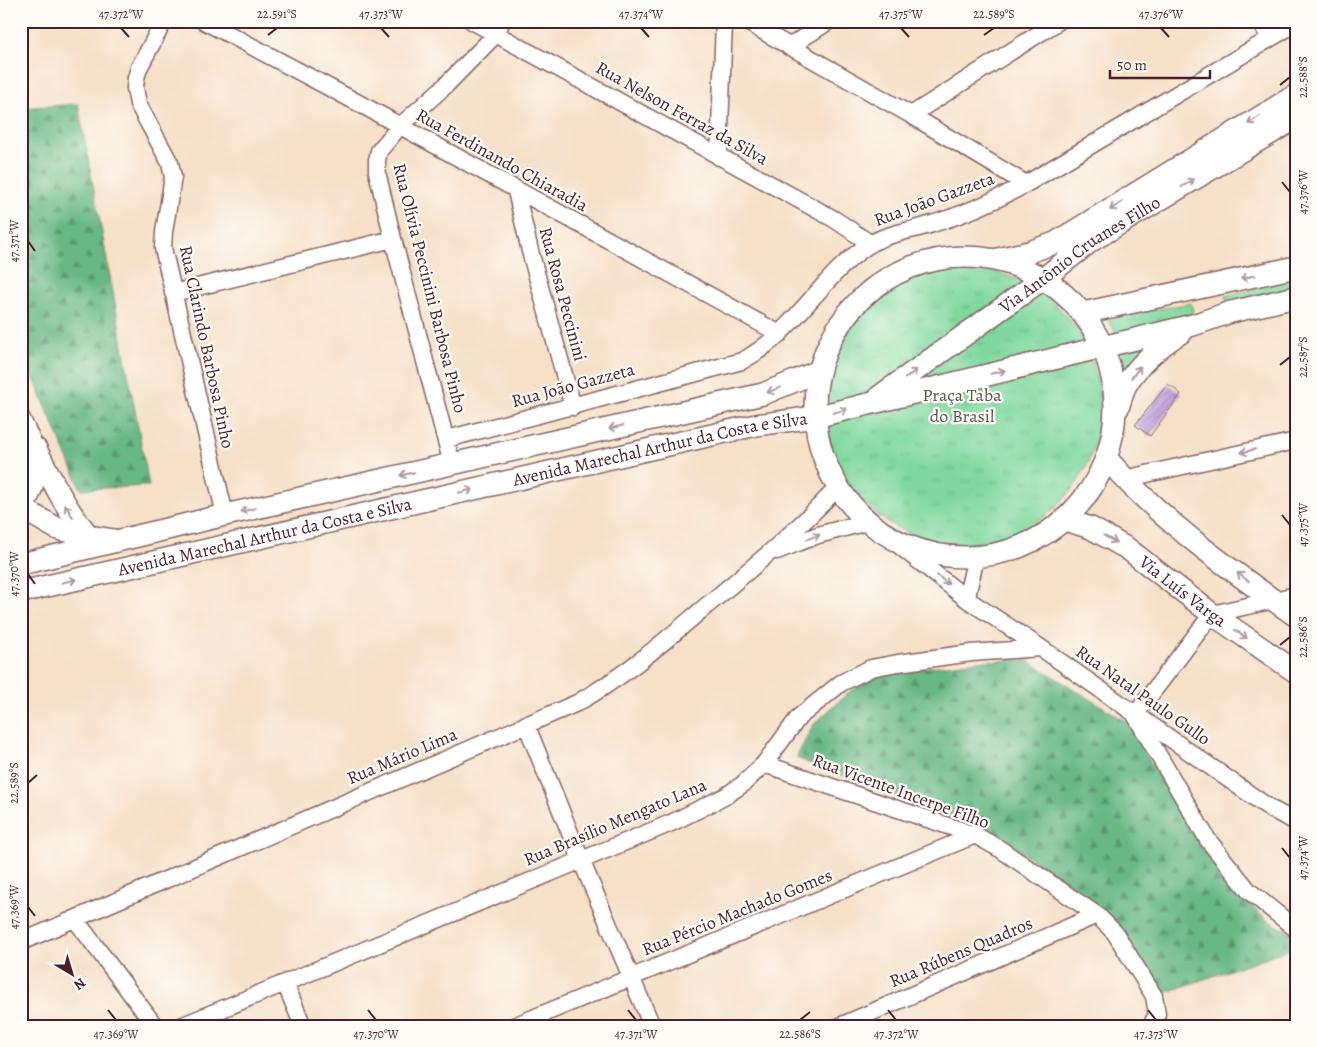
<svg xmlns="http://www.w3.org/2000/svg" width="1317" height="1047" viewBox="0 0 1317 1047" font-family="Alegreya,serif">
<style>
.grass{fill:url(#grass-tufts);stroke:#647c64}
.forest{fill:url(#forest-firs);stroke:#586c58}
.building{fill:url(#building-hatch)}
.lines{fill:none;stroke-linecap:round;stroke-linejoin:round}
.minor-casing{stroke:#866362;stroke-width:19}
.major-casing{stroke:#866362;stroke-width:24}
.minor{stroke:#fff;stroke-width:16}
.major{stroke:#fff;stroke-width:21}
.oneway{stroke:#ae9aa0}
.ticks{fill:none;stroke:#4a1f2b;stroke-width:2}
.labels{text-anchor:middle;stroke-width:4.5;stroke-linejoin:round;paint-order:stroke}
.street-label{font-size:18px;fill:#4a1f2b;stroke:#fdfcf7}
.park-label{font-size:18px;fill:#5a564d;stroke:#fdfcf7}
.neatline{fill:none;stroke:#4a1f2b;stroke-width:2}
.ticks-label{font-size:12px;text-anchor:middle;fill:#4a1f2b}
</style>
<defs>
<pattern id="grass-tufts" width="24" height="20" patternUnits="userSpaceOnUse" patternTransform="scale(1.25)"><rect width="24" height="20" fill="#7fd89d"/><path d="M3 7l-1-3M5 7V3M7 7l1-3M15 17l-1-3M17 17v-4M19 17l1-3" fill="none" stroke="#6fb987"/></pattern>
<pattern id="forest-firs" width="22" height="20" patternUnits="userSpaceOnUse" patternTransform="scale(1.25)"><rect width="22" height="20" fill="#67b884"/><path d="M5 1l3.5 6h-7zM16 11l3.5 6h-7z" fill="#57956c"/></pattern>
<pattern id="building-hatch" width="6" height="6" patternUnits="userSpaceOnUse" patternTransform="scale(1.25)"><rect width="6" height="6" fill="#c2a6e0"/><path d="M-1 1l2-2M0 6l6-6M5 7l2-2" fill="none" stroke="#a087b6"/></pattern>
</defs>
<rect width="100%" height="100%" fill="#fdfcf7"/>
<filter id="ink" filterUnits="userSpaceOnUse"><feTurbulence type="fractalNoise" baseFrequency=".02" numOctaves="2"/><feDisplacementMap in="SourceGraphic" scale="10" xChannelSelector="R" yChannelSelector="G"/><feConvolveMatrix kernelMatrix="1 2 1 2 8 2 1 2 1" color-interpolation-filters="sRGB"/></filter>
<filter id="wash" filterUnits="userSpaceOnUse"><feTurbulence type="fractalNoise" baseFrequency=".0096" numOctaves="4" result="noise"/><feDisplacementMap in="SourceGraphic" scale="20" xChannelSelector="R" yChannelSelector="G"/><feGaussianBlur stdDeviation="1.12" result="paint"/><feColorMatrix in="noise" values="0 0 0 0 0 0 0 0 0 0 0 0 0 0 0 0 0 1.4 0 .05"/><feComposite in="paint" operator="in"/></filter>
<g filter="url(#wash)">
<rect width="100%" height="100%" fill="#f6e0c7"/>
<!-- grass -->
<path class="grass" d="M824 406a138 138 0 1 1 276 0a138 138 0 1 1-276 0Z
M1296,278V288L1228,303L1225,296Z
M1191,303L1193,311L1127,369L1113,328L1108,321L1121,316Z"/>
<!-- forest -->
<path class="forest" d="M78,104L149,486L81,489L27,363L21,330V108Z
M1027,660L1127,722L1194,836L1229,885L1268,921L1296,935V947L1165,993L1117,932L1099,912L1007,840L950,816L796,758L814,724L849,692L885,673L978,661Z"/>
<g id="blocks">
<!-- building -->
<path class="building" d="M1168,384L1181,394L1150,436L1135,425Z"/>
</g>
</g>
<g filter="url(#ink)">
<use href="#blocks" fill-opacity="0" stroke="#866362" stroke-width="1"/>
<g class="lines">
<defs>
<path id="minor" d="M164,21L139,68L136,78L135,88L138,104L170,163L173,177L164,232L163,248L225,515
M204,21L364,106L780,334
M472,21L834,219L871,244
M745,21L911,115L1026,184
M1260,21L1270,38
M789,47L829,21
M911,115L1059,21
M719,157L724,21
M516,191L530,251L573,407
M173,293L393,239
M21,417L36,449
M447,439L742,361C796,332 820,276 870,244C888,233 912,231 932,224C965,214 995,201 1026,184L1296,23
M452,464L393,239L377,172V160L379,151L399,127L445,86L496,34L502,21
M1124,479L1296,441
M891,539L968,600L1041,648L1271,809L1296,822
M777,551L818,535L867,522
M1296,595L1212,614L1135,715L1208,840L1249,891L1296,929
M968,600V591L976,557
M526,724L581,860L652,1026
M764,764L975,835L1000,849L1097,915L1115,933L1154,996L1157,1014L1151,1026
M75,919L155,1026
M21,942L577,703C622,678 660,645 699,612C747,572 795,533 837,488
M285,983L303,1026
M181,1026L671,823L724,797L743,784L764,764L799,717L841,683L871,668L898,663L971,653L1041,648
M514,1026L975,835
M840,1026L1097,915"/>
<g id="major">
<circle cx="965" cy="407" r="150"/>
<path d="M998,259L1029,252L1055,243L1296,95"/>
<path d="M1083,313L1296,267"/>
<path id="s1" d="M880,396L1044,278L1091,241L1296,118"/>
<path d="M1118,408C1121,400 1122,392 1126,385C1139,363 1160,346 1182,332"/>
<path d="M36,449C52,480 66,510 89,536L114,540"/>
<path d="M1107,459C1161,521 1229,569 1296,616"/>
<path d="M21,508L58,529L89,536"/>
<path d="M21,509C34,489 36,475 36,451"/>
<path id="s2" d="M1065,520L1091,528L1128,549L1212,614L1296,672"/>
<path d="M21,564L225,515L763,394L819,371"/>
<path id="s3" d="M21,592L756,425L815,417L1193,325L1231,312L1296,297"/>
</g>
</defs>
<!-- minor casing -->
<use href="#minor" class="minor-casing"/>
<!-- major casing -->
<use href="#major" class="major-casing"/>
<!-- minor -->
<use href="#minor" class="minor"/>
<!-- major -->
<use href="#major" class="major"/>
</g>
<!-- one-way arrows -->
<defs><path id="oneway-shaft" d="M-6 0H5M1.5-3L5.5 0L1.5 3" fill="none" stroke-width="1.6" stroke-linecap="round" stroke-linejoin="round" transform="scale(1.25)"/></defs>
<g class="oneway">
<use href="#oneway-shaft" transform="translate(1254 120) rotate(148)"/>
<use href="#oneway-shaft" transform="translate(1188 183) rotate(-31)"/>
<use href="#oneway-shaft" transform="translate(1116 206) rotate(148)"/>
<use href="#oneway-shaft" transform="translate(1248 277) rotate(167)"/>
<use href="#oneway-shaft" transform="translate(998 372) rotate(-14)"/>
<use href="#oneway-shaft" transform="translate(1136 372) rotate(-52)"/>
<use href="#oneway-shaft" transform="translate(911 374) rotate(-36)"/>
<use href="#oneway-shaft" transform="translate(774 390) rotate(160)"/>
<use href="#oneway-shaft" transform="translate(840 411) rotate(-15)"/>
<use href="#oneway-shaft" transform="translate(616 427) rotate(167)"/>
<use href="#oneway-shaft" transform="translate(1248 451) rotate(167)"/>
<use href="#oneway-shaft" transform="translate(407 474) rotate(167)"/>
<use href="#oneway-shaft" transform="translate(466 491) rotate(-13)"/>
<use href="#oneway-shaft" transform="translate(248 510) rotate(167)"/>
<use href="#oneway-shaft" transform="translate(69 511) rotate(-122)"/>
<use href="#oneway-shaft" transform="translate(813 537) rotate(-20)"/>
<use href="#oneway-shaft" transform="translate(1110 539) rotate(29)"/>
<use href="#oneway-shaft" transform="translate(1243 577) rotate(-143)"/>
<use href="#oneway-shaft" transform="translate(943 580) rotate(38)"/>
<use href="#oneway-shaft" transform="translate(69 581) rotate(-13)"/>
<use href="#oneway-shaft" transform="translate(1241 634) rotate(35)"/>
</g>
</g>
<!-- ticks -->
<path class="ticks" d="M121,28L129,37M381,28L389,37M641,28L649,37M901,28L909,37M1161,28L1169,37M268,35L277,28M984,35L994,28M1280,85L1290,77M1282,182L1290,192M28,241L35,251M1280,365L1290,357M1282,515L1290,525M28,574L35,584M1280,645L1290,637M28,783L37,775M1282,848L1290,858M28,907L35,916M108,1010L116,1020M368,1010L376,1020M628,1010L636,1020M888,1010L896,1020M1148,1010L1156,1020M800,1020L810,1012"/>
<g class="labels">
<!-- street labels -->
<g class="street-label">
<text transform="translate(682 113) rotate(29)" y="6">Rua Nelson Ferraz da Silva</text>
<text transform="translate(502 160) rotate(29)" y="6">Rua Ferdinando Chiaradia</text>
<text transform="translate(934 199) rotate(-20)" y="6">Rua João Gazzeta</text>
<text dy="6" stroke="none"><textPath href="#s1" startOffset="245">Via Antônio Cruanes Filho</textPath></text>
<text transform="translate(430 288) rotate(76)" y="6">Rua Olívia Peccinini Barbosa Pinho</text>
<text transform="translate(563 294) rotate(75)" y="6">Rua Rosa Peccinini</text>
<text transform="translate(207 347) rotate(78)" y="6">Rua Clarindo Barbosa Pinho</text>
<text transform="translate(573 385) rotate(-15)" y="6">Rua João Gazzeta</text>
<text dy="6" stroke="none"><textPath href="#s3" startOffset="655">Avenida Marechal Arthur da Costa e Silva</textPath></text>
<text dy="6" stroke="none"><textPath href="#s3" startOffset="250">Avenida Marechal Arthur da Costa e Silva</textPath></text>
<text dy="6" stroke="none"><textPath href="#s2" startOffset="139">Via Luís Varga</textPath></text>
<text transform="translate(1143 695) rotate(35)" y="6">Rua Natal Paulo Gullo</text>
<text transform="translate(402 756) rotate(-23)" y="6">Rua Mário Lima</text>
<text transform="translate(901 791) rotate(20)" y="6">Rua Vicente Incerpe Filho</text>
<text transform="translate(615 822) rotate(-23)" y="6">Rua Brasílio Mengato Lana</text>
<text transform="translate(737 912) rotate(-22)" y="6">Rua Pércio Machado Gomes</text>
<text transform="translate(961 952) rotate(-23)" y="6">Rua Rúbens Quadros</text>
</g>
<!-- park labels -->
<g class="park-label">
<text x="962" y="401">Praça Taba<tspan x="962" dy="21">do Brasil</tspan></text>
</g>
</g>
<!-- margin -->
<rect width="1317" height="1047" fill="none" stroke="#fdfcf7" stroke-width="55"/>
<!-- north arrow -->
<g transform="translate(72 974) rotate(142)" stroke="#fdfcf7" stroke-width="4" paint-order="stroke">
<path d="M0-4L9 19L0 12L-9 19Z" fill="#4a1f2b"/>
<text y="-8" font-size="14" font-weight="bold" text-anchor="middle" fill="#4a1f2b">N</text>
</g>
<!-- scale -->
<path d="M1110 70v8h100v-8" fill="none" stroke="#4a1f2b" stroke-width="2.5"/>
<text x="1117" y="70" font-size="15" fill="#4a1f2b" stroke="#fdfcf7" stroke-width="4" paint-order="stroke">50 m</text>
<rect x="28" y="28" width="1262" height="992" class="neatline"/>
<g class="ticks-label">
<text x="121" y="18">47.372°W</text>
<text x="277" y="18">22.591°S</text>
<text x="381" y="18">47.373°W</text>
<text x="641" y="18">47.374°W</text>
<text x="901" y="18">47.375°W</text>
<text x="994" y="18">22.589°S</text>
<text x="1161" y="18">47.376°W</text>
<text transform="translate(1303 77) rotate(-90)" y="4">22.588°S</text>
<text transform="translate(1303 192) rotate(-90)" y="4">47.376°W</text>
<text transform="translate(14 241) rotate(-90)" y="4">47.371°W</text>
<text transform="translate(1303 357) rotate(-90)" y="4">22.587°S</text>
<text transform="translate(1303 525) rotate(-90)" y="4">47.375°W</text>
<text transform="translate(14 574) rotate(-90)" y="4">47.370°W</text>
<text transform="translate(1303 637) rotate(-90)" y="4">22.586°S</text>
<text transform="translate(14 783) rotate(-90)" y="4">22.589°S</text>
<text transform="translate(1303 858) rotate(-90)" y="4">47.374°W</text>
<text transform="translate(14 907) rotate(-90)" y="4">47.369°W</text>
<text x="116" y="1038">47.369°W</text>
<text x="376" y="1038">47.370°W</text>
<text x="636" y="1038">47.371°W</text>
<text x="800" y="1038">22.586°S</text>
<text x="896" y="1038">47.372°W</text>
<text x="1156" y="1038">47.373°W</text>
</g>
</svg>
